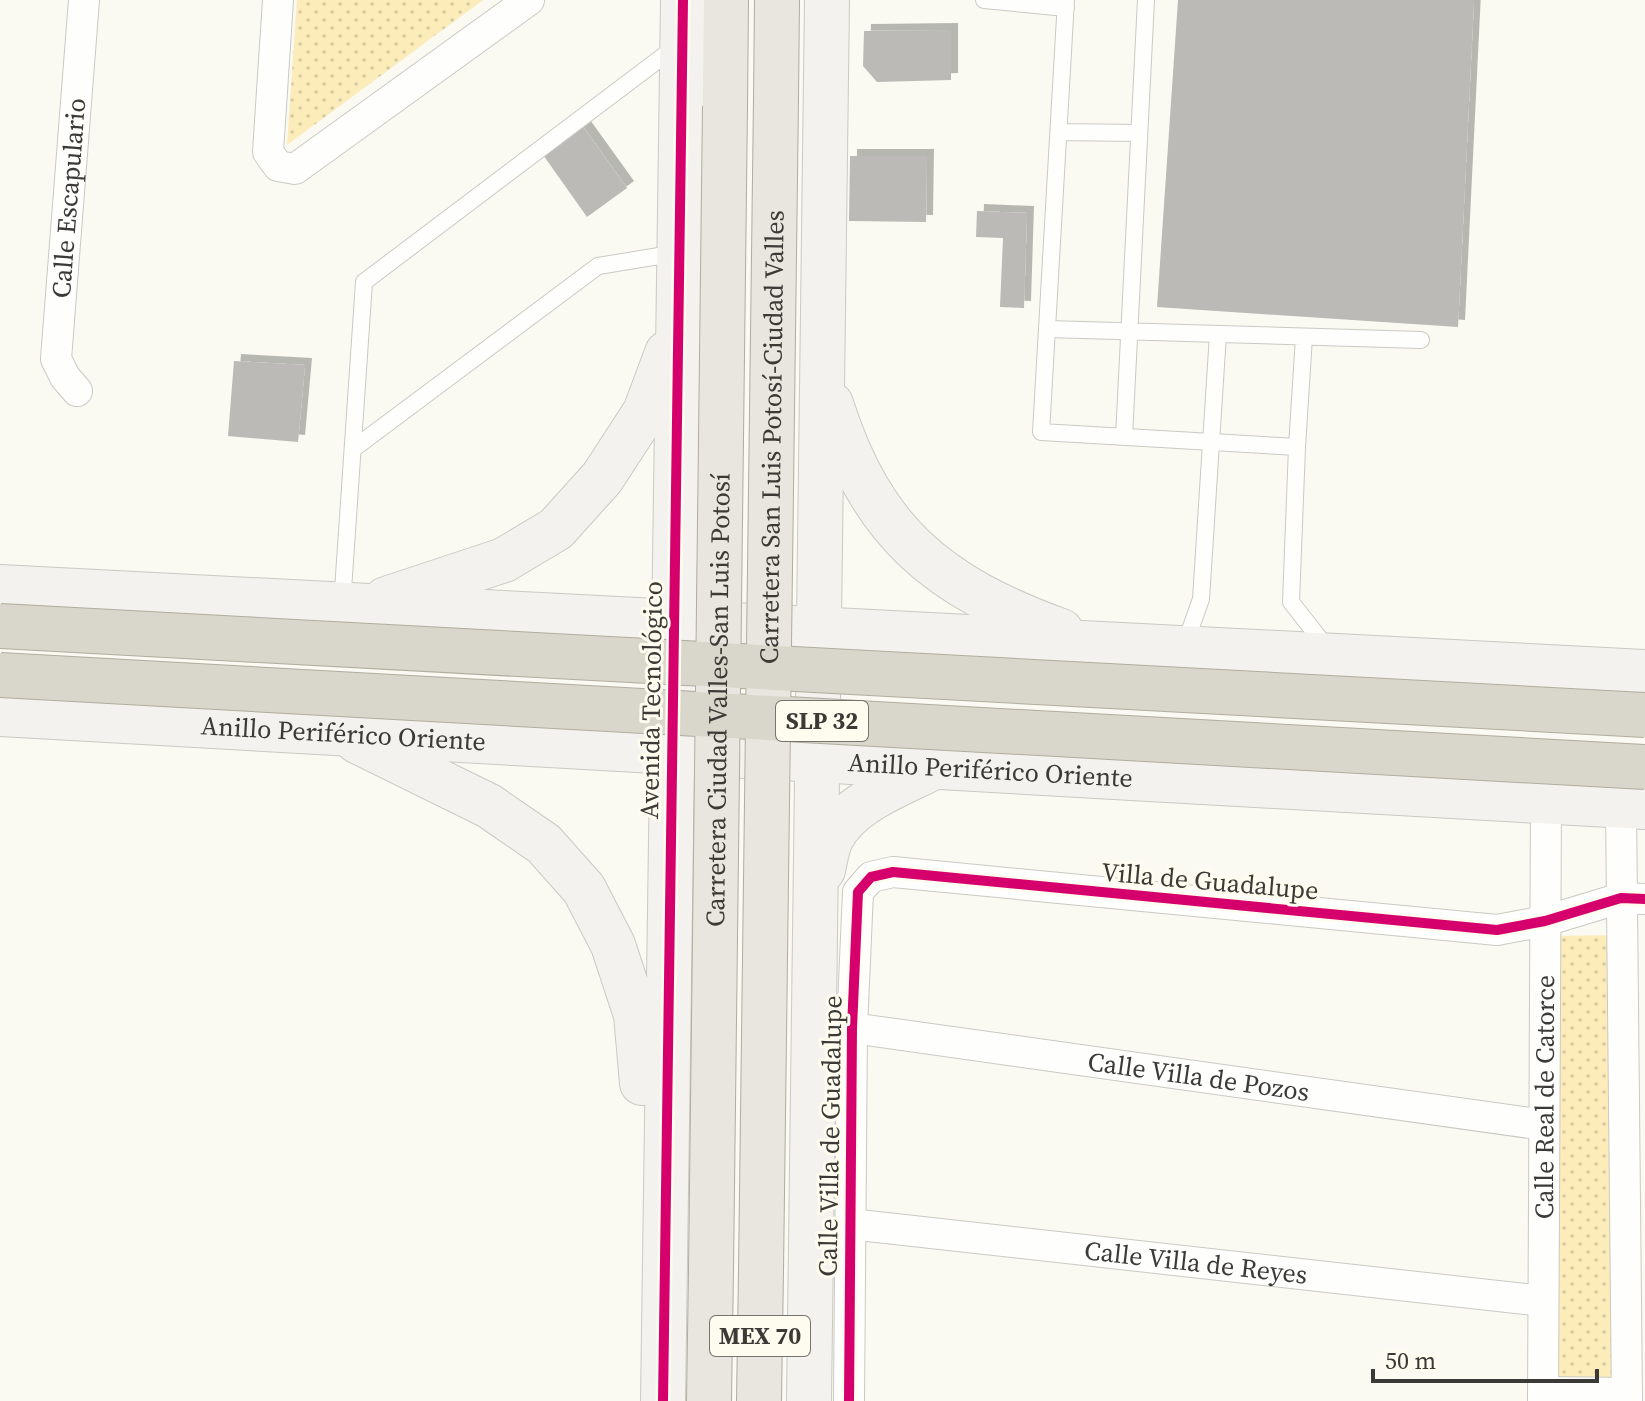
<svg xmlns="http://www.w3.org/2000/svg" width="1645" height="1401" viewBox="0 0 1645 1401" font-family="'Source Serif 4',serif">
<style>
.park{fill:url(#park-dots)}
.building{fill:#bbbab6;filter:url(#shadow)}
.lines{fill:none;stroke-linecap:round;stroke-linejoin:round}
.lane-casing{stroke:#cac9c3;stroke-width:18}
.street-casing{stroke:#cac9c3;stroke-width:32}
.secondary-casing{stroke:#cac9c3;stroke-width:46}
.primary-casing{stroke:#b0ad9e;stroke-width:46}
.lane{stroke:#fefefd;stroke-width:16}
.street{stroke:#fefefd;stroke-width:30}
.secondary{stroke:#f3f2ee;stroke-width:44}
.primary{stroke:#e8e6df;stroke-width:44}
.primary-bridge-casing{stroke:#b0ad9e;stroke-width:46;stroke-linecap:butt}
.highway-bridge-casing{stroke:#b0ad9e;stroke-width:46;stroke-linecap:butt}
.primary-bridge{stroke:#e8e6df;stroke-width:44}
.highway-bridge{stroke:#d9d6cb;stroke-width:44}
.cycleway-casing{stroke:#fefbef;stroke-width:15}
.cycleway{stroke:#d6006c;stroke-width:10}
.labels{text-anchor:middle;stroke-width:6;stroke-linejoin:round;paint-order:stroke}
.shield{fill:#fefbef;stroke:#76746e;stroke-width:2}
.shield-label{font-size:24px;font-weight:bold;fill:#3b3a36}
.street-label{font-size:26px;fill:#3b3a36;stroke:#fefbef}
</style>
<defs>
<pattern id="park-dots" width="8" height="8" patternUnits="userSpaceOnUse" patternTransform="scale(2)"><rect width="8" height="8" fill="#fbecba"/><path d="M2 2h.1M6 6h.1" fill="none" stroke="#d8cba0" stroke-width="1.8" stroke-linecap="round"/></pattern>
<filter id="shadow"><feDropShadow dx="7" dy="-7" stdDeviation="0" flood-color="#0004"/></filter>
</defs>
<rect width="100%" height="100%" fill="#faf9f2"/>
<!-- park -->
<path class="park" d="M297,0H483L287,145Z
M1621,935L1620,1401H1552L1555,936Z"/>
<!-- building -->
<path class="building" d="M1178,0H1474L1458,327L1157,307Z
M951,30V80L877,82L863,66L864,31Z
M581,124L627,188L587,217L541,152Z
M850,156H927L926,222L849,221Z
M977,211L1027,213L1024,308L1000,307L1003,238L976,237Z
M234,361L305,365L298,442L228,436Z"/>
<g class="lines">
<defs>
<path id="lane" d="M984,0L1066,8
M1066,0L1041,432L1297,447
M1059,132L1139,133
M1048,329L1421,340
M1304,337L1297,447L1291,602L1327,648
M1124,437L1146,0
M353,449L598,266L677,253
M342,605L364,282L678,45
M1184,647L1201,599L1218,334"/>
<g id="street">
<path d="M278,0L268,152L278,166L295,169L529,0"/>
<path id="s1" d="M77,391L65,377L56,359L84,0"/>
<path d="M1621,806L1627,1401"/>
<path id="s2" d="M852,1028L1544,1125"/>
<path id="s3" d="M850,1224L1543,1301"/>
<path d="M1543,1392L1627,1393"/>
<path d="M849,1401L852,1028L858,892L871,877L893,872L1497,930L1545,921L1621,898L1645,899"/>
<path id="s4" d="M1543,1401L1546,802"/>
</g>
<g id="secondary">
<path d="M831,404C872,533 937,586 1061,631"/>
<path d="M0,587L1645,672"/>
<path d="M386,599L504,560L556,529L602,478L645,412L667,353"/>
<path id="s5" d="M0,714L1645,807"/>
<path d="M357,741L489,806L544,844L584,889L613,945L636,1015L642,1083"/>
<path d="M823,870C825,860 827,848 831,839C849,802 900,785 934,767"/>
<path d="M663,1401L683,0"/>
<path d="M809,1401L827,0"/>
</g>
<path id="primary" d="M776,99L777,0
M725,106L726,0
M709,1401L711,1270
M759,1401L761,1271"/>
</defs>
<!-- lane casing -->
<use href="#lane" class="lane-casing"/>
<!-- street casing -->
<use href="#street" class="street-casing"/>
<!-- secondary casing -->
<use href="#secondary" class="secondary-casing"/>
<!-- primary casing -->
<use href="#primary" class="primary-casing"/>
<!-- lane -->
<use href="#lane" class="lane"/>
<!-- street -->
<use href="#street" class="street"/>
<!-- secondary -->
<use href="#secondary" class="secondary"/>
<!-- primary -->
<use href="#primary" class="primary"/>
<defs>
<g id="primary-bridge">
<path id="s6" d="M711,1270L725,106"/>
<path id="s7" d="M761,1271L776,99"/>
</g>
<path id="highway-bridge" d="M0,626L1645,715
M0,675L1645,767"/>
</defs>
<!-- primary-bridge casing -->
<use href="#primary-bridge" class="primary-bridge-casing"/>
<!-- highway-bridge casing -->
<use href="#highway-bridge" class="highway-bridge-casing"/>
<!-- primary-bridge -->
<use href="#primary-bridge" class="primary-bridge"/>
<!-- highway-bridge -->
<use href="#highway-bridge" class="highway-bridge"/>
<defs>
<path id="cycleway" d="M663,1401L683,0
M849,1401L852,1028L858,892L871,877L893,872L1497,930L1545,921L1621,898L1645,899"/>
</defs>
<!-- cycleway casing -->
<use href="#cycleway" class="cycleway-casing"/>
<!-- cycleway -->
<use href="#cycleway" class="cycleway"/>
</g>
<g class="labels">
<!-- shield labels -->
<g class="shield">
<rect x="776" y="701" width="92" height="40" rx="6"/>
<rect x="710" y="1316" width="100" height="40" rx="6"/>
</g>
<g class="shield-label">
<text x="822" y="729">SLP 32</text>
<text x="760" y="1344">MEX 70</text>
</g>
<!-- street labels -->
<g class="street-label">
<text dy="9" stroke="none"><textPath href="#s1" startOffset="200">Calle Escapulario</textPath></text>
<text dy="9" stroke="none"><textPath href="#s7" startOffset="834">Carretera San Luis Potosí-Ciudad Valles</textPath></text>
<text transform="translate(651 700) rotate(-89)" y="9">Avenida Tecnológico</text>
<text dy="9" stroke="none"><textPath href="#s6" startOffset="570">Carretera Ciudad Valles-San Luis Potosí</textPath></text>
<text dy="9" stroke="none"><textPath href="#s5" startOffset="344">Anillo Periférico Oriente</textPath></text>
<text dy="9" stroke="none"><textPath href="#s5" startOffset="992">Anillo Periférico Oriente</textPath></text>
<text transform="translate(1210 881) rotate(5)" y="9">Villa de Guadalupe</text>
<text dy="9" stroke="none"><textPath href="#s2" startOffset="350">Calle Villa de Pozos</textPath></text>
<text dy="9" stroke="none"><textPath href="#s4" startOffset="304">Calle Real de Catorce</textPath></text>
<text transform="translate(830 1136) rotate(-89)" y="9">Calle Villa de Guadalupe</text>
<text dy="9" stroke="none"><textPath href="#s3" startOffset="348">Calle Villa de Reyes</textPath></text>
</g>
</g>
<!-- scale -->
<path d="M1373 1369v12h224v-12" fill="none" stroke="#3b3a36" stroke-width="4"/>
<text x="1385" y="1369" font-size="24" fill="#3b3a36" stroke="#fefbef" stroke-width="6" paint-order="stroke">50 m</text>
</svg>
